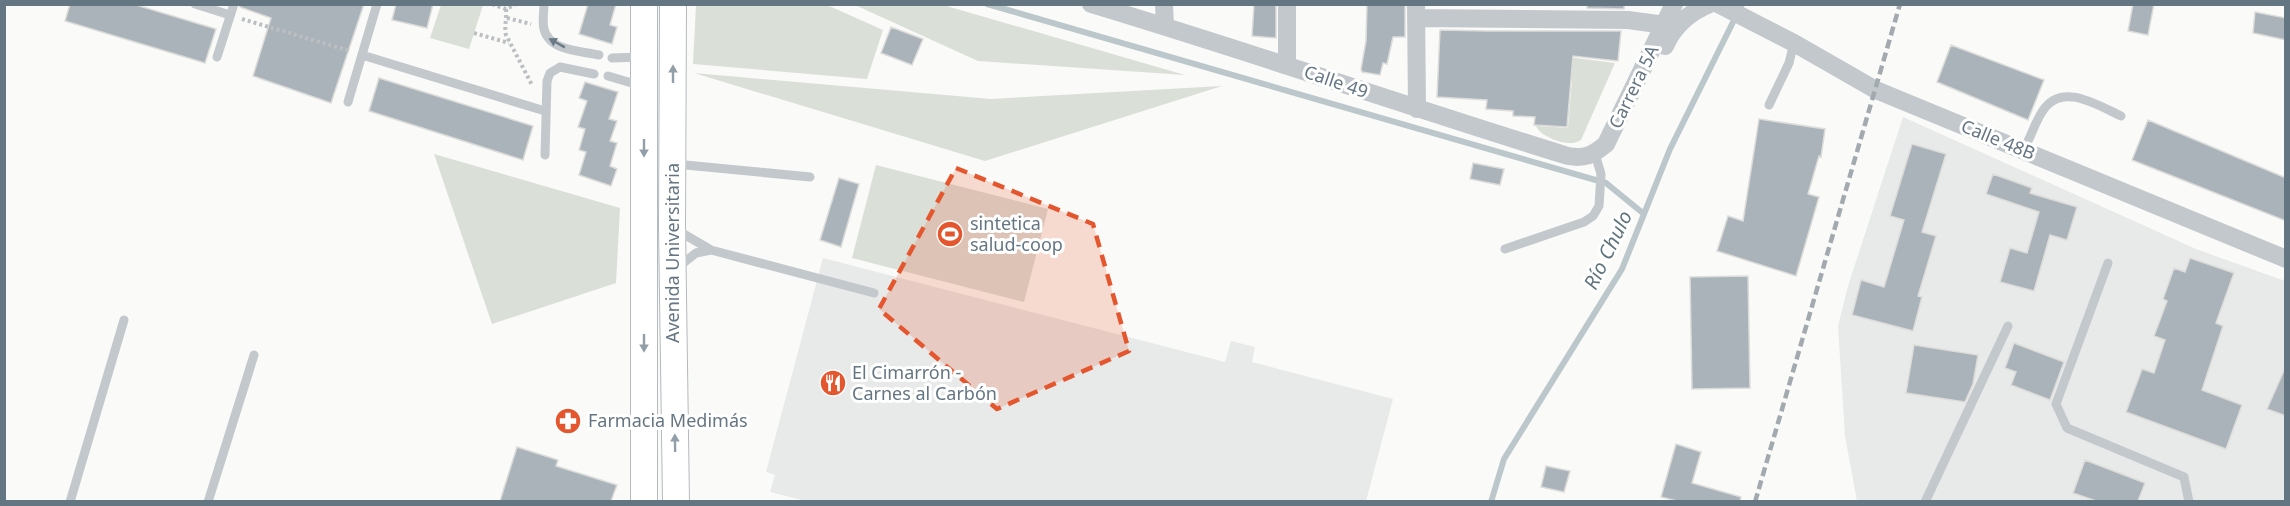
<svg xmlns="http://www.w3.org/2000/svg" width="2290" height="506" viewBox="0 0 2290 506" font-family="'Noto Sans',sans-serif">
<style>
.built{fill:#e8e9e9}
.green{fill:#dadfd7}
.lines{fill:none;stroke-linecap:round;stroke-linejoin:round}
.stream{stroke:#bbc7cb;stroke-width:6}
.building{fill:#aab3b9;stroke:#dcdcda;stroke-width:1.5}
.secondary-casing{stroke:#b3babf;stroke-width:28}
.path{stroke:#bbbfc2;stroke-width:4;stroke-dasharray:3 3;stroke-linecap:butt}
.lane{stroke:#c3c8cc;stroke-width:9}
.street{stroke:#c3c8cc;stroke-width:18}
.secondary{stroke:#fff;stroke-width:26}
.rail{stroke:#a2aab0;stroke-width:4.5;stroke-dasharray:9 4.5;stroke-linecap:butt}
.oneway{fill:#6a7a87}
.oneway2{fill:#939fa8}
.marked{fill:#e4572e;fill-opacity:0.2;stroke:#e4572e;stroke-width:4.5;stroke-dasharray:12 8;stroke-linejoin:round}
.labels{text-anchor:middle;stroke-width:6;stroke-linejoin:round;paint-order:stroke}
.street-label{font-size:18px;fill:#657683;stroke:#fff}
.poi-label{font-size:18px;fill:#657683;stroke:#fff;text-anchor:start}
.water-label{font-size:20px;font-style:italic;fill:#60757c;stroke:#fff}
</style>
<rect width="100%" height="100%" fill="#fafaf8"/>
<!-- built -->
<path class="built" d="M1903,117L2196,249L2285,281V501H1857L1845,436L1838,326L1848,286Z
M823,258L1225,362L1231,341L1255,347L1252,362L1393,399L1366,501H806L770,492L775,475L766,472Z"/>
<!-- green -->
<path class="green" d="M441,5H483L469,49L430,38Z
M696,5H827L883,30L867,79L693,64Z
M855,5H943L1185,75L978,61Z
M1560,56L1615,63L1581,140C1578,141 1575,143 1572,143C1561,144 1540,136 1536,126L1568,128L1572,81L1557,78Z
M694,73L991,99L1222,86L985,161Z
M434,154L620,208L616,283L492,324Z
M876,165L1048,209L1024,302L852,258Z"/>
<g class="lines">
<!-- stream -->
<path class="stream" d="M987,4L1606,183L1644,214
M1491,502L1504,459L1622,269L1670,149L1742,4"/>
</g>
<!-- building -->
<path class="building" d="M70,4H133L216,29L205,63L65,21Z
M241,4H364L331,103L253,76L271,18L240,7Z
M396,4H433L427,28L392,20Z
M588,4H616L610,25L617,27L612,44L579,34Z
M1254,4H1276V38L1252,36Z
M1367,4H1405V37H1393L1387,64L1383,63L1380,75L1362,72L1361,69L1366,41Z
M1587,4H1624V9L1587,8Z
M2133,4H2154L2148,35L2128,31Z
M2255,12L2286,18V40L2253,33Z
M891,27L923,39L912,65L881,53Z
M1440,30L1488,31H1621L1618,61L1573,56L1567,127L1534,125L1535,117L1513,116V111L1486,109L1487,100L1437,97Z
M1951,45L2044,80L2028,120L1937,82Z
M379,78L533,126L523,160L369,111Z
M585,82L618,92L609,119L617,121L610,141L617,143L610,166L617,169L611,186L579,175L586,152L579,150L585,129L578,127L587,101L579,98Z
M1759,119L1825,129L1821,157L1819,156L1808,194L1819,197L1796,276L1717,251L1728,216L1743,221Z
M2148,120L2286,178V221L2132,160Z
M1912,144L1946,154L1922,232L1936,236L1918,296L1922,297L1913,331L1852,315L1861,280L1884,287L1904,220L1890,216Z
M1473,163L1504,169L1500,185L1470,179Z
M1993,174L2032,188L2030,193L2077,207L2067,240L2050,235L2034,291L2000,282L2010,248L2027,253L2039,212L1986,194Z
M839,178L859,184L841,247L820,240Z
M2190,258L2234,273L2216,323L2223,326L2202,390L2242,405L2226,449L2126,412L2142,369L2154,373L2165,340L2154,336L2167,301L2163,299L2174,268L2185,272Z
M1748,276L1750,388L1692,389L1690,277Z
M2014,343L2064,362L2050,400L2011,385L2016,372L2005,368Z
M1914,345L1978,355L1973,384L1965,402L1906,393Z
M2286,366V416L2267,409Z
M1676,444L1701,452L1692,483L1741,497L1740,501H1677L1661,497Z
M517,447L558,460L556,466L617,485L611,501H500Z
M2085,460L2145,483L2138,501H2096L2073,493Z
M1546,466L1570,471L1564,492L1541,487Z"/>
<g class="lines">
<defs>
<path id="secondary" d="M673,4L672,227L676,502
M644,502V4"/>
</defs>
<!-- secondary casing -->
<use href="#secondary" class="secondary-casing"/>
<!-- path -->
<path class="path" d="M492,4L506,9L516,4
M506,9C507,18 504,26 506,35L532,85
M507,18L531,24
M242,19L350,51
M474,33L509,43"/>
<!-- lane -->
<path class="lane" d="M195,4L230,15
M544,4C544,12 542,22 544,29C549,51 581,51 599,55
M362,55L545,111
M217,57L234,4
M612,58L642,57
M608,76L635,84L642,88
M348,102L377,4
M1769,105L1789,63L1794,43
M2023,150C2031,138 2034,124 2042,112C2061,81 2097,105 2121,116
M545,155L547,81L550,73L560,67L594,74
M675,164L810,177
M675,229L711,250L874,293
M1505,249L1584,222L1593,216L1599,206L1601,174L1595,154
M2108,263L2056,404L2067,428L2184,477L2189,502
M677,268L696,253L711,250
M70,502L124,320
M208,502L254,355
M1925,502L2008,326"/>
<!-- street -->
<path class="street" d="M1091,4C1251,52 1409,107 1568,156C1585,159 1593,155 1606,144L1674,4
M1164,4L1165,26
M1416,4L1417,109
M1718,4L1794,43L1876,90L2286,259
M1416,18L1628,20L1665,25
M1665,46C1674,26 1690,12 1710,4
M1287,65V4"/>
<!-- secondary -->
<use href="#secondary" class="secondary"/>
<!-- rail -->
<path class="rail" d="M1755,502L1900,4"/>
</g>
<!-- one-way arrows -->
<defs><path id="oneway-solid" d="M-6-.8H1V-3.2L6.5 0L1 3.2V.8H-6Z" transform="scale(1.5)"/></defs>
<use class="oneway" href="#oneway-solid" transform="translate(557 43) rotate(-151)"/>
<g class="oneway2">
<use href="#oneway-solid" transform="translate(673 74) rotate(-90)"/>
<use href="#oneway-solid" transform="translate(644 148) rotate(90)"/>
<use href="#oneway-solid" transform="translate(644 343) rotate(90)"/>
<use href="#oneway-solid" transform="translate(675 443) rotate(-91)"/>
</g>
<!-- marked area -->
<path class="marked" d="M956,168L1093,224L1129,351L997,409L879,309Z"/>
<!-- icons -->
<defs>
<symbol id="stadium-disc" viewBox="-11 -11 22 22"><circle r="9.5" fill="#e4572e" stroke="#fff"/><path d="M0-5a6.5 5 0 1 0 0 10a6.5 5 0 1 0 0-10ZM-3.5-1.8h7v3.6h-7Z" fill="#fff"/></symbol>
<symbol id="restaurant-disc" viewBox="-11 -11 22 22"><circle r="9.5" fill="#e4572e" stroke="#fff"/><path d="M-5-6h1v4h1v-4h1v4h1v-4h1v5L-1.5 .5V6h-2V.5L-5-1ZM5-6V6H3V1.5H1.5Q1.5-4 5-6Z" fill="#fff"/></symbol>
<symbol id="pharmacy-disc" viewBox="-11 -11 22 22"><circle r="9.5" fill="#e4572e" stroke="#fff"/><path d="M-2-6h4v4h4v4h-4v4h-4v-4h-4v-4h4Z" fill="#fff"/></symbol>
</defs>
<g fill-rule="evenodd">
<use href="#stadium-disc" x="935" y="219" width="30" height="30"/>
<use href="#restaurant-disc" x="818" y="368" width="30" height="30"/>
<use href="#pharmacy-disc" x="553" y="406" width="30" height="30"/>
</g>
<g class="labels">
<!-- street labels -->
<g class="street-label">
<text transform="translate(1336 82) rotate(19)" y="6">Calle 49</text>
<text transform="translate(1634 87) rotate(-64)" y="6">Carrera 5A</text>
<text transform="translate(1998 140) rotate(22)" y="6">Calle 48B</text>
<text transform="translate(673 253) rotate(-90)" y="6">Avenida Universitaria</text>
</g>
<!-- poi labels -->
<g class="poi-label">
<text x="970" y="230">sintetica<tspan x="970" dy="21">salud-coop</tspan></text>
<text x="852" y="379">El Cimarrón -<tspan x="852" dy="21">Carnes al Carbón</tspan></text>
<text x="588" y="427">Farmacia Medimás</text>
</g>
<!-- water labels -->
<g class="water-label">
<text transform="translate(1608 250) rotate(-64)" y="7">Río Chulo</text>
</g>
</g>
<!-- border -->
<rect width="2290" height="506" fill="none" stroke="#657683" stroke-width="12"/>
</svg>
